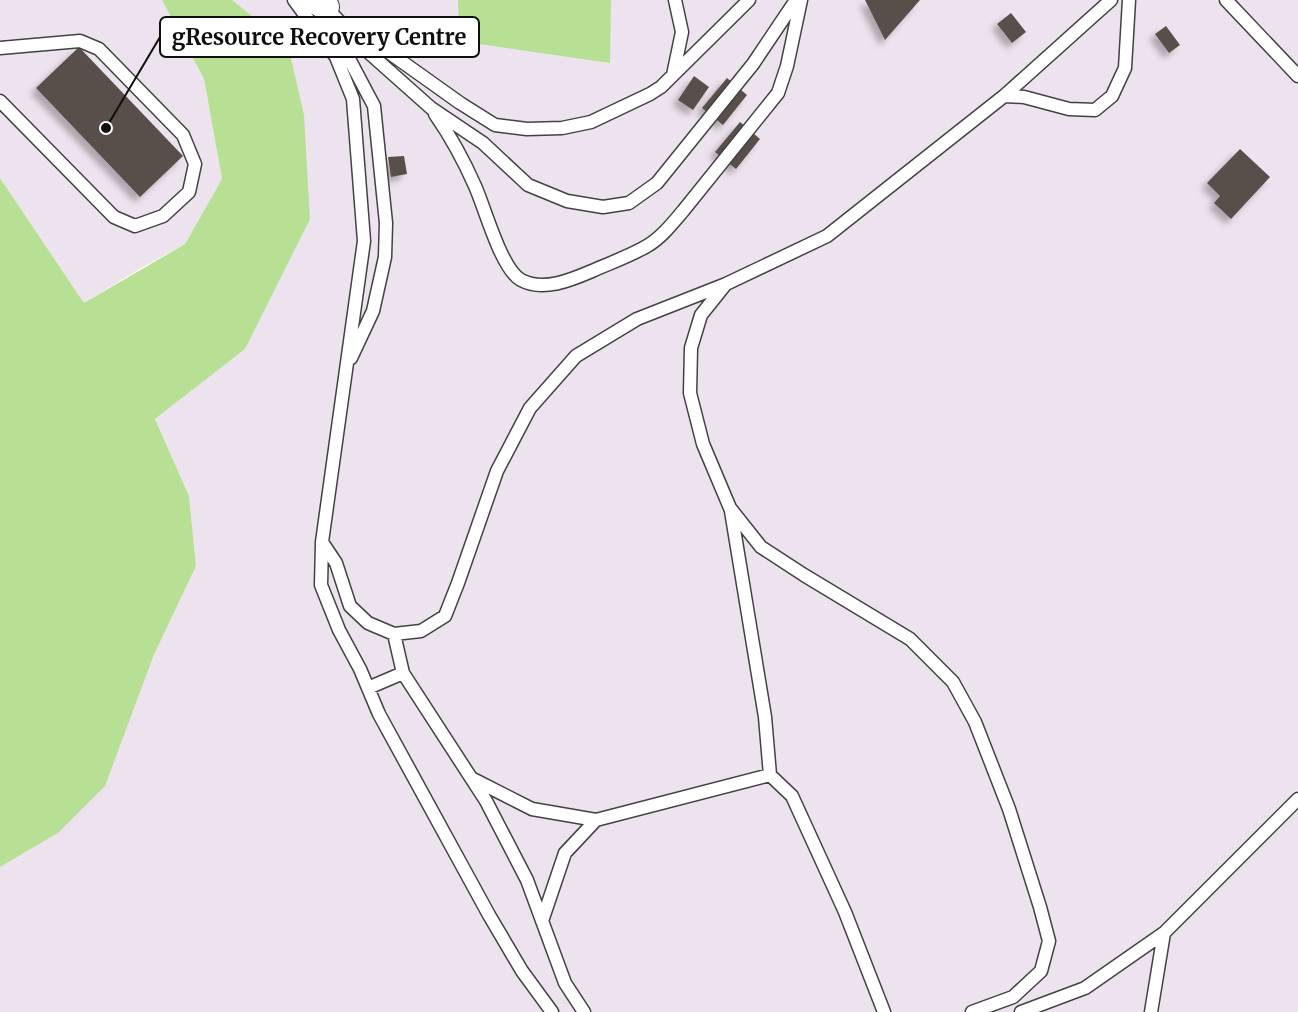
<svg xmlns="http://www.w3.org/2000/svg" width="1298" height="1012" viewBox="0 0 1298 1012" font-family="Merriweather,serif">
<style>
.industrial{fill:#ede3ee}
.forest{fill:#b7e095}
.building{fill:#59504b;filter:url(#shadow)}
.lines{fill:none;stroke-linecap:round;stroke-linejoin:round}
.service-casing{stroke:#424242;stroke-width:15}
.minor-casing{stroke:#424242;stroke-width:28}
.service{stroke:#fff;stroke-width:12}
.minor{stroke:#fff;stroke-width:26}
.leader{fill:none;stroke:#0f0f0f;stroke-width:2}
.callout-dot{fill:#0f0f0f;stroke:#fff;stroke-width:2}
.callout{fill:#fff;stroke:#0f0f0f;stroke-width:2}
.callout-label{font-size:22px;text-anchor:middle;font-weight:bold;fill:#0f0f0f}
</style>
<defs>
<filter id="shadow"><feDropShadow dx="-5.5" dy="5.5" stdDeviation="3" flood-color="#0004"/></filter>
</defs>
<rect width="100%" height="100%" fill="#fffcf2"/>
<!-- industrial -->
<path class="industrial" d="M0,0H162L204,79L222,179L185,244L141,268L84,303L0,178Z
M232,0H458L460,41L610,0H1298V1012H0V867L58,833L153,657L196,566L189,496L155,419L245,349L288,45Z"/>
<!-- forest -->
<path class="forest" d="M162,0H232L288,45L304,115L310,219L245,349L155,419L189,496L196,566L153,657L105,786L58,833L0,867V178L84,303L185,244L222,179L204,79Z
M458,0H611L610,63L459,41Z"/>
<!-- building -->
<path class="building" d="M865,0H920L885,40Z
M1011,13L1026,32L1012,43L997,24Z
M1166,26L1180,45L1169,53L1155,34Z
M79,47L183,156L140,197L36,88Z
M694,76L709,87L693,110L678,100Z
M727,78L747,95L723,125L702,108Z
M740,122L760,139L736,169L715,152Z
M1240,149L1270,177L1231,219L1214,203L1220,196L1207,183Z
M404,156L407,174L391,177L388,157Z"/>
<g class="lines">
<defs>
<path id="service" d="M294,0L336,57L353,99L364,241L322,542L336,563L350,606L368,623L394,634L421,631L445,616L458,583L497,471L530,408L576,356L637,319L726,284L827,236L1004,96L1111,0
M1226,0L1298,76
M326,7L367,51L431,108L483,143L528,185L567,201L603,207L629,203L657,183L753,64L796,0
M349,24L460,103L495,125L527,129L562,128L591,122L650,94L661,87L749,0
M325,32L346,53L374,106L386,223L385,257L373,311L351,358
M0,48L80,41L99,49L183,135L195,164L189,192L163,216L135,226L114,217L0,101
M673,75L682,32L675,0
M1004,96L1024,97L1069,109L1095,110L1112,96L1125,68L1129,0
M435,114C451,137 464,161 475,186C485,208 501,269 521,280C543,292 571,280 592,271C610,263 630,256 647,246C661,238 672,224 683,211L778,93L787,66L801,0
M725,285L701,315L691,348L690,393L703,444L730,508L761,547L804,575L910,639L953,682L975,722L1009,809L1040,907L1049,941L1041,971L1013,997L972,1012
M731,511L765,717L770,775L792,796L845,912L884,1012
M322,543L321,585L339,630L360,669L379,714L489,915L522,971L552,1012
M394,634L403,673L486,801L527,880L565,983L584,1012
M368,688L403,673
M473,779L532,809L596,820
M542,921L565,853L596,820L770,775
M1021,1012L1085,988L1164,933L1298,799
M1151,1012L1164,933"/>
<path id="minor" d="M314,0L326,7"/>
</defs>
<!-- service casing -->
<use href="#service" class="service-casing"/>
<!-- minor casing -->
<use href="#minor" class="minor-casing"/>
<!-- service -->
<use href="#service" class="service"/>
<!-- minor -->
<use href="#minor" class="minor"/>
</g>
<!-- callouts -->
<path class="leader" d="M106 128L160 37"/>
<circle class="callout-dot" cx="106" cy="128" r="6"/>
<rect class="callout" x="160" y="17" width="319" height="40" rx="6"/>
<g class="callout-label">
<text x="319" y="45">gResource Recovery Centre</text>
</g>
</svg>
